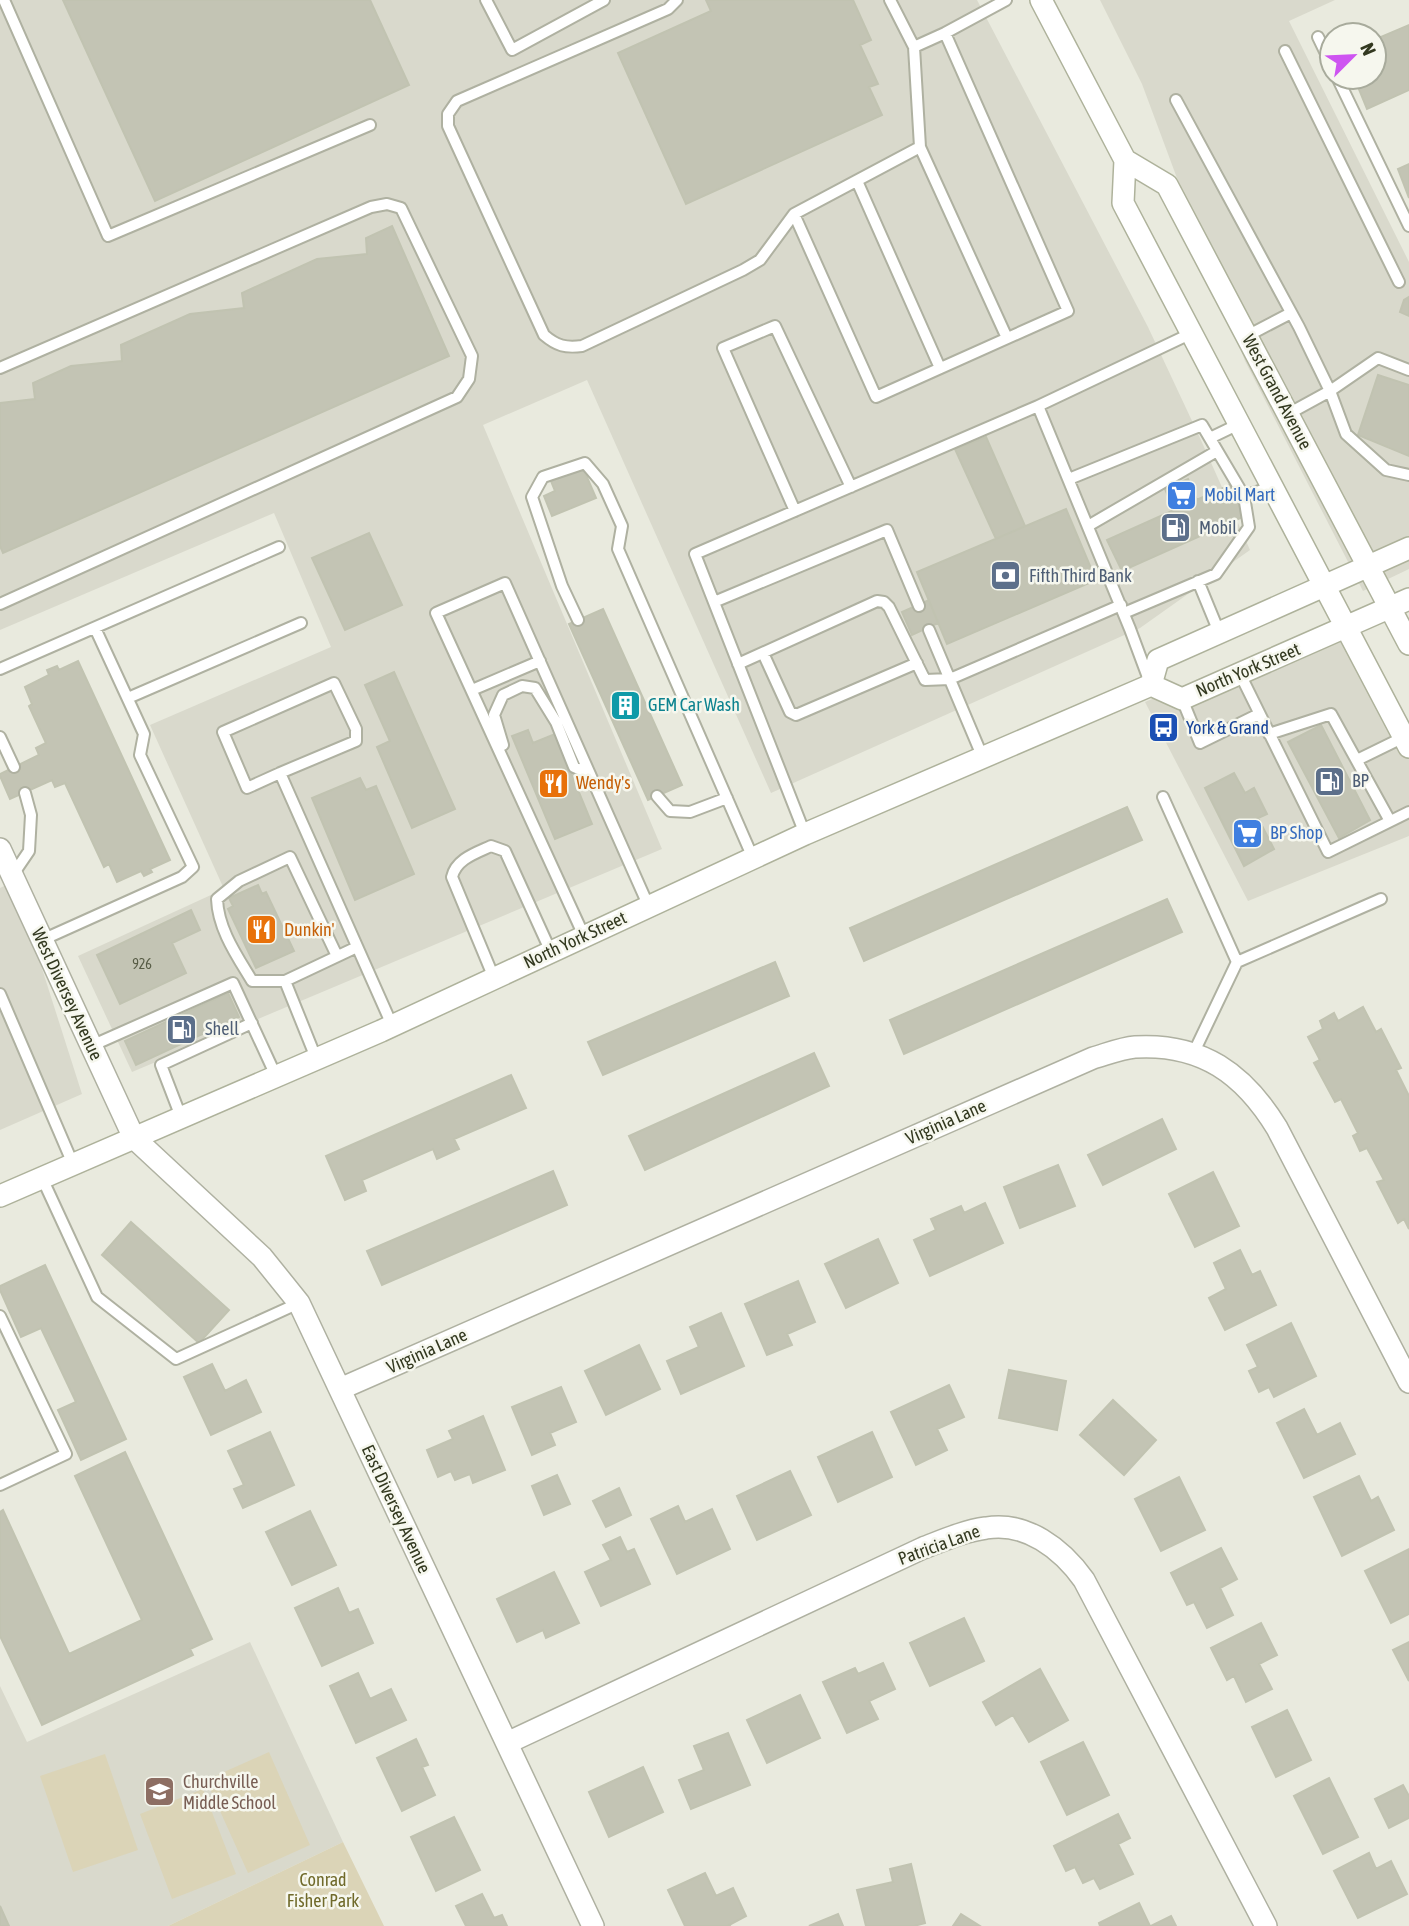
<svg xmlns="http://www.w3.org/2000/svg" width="1409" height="1926" viewBox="0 0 1409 1926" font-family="'Asap Condensed',sans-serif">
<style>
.built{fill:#d9d9cc}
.green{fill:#dbd4b7}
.building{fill:#c3c4b4;stroke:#c1c3b1;stroke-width:2}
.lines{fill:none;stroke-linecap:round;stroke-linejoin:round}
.service-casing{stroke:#afb1a1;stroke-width:14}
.minor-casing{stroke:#afb1a1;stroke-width:24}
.secondary-casing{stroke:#aeb29b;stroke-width:24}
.service{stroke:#fff;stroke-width:10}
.minor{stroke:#fff;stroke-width:21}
.secondary{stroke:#fff;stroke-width:21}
.labels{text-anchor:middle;stroke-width:5;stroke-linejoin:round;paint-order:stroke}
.number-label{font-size:14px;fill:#575c45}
.street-label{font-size:18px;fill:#333920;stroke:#f6f7ee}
.shop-label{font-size:18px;fill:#366cbe;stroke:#f6f7ee;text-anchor:start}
.service-label{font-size:18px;fill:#4e5e75;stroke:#f6f7ee;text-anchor:start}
.culture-label{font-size:18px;fill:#0d838f;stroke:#f6f7ee;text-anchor:start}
.transit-label{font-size:18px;fill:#164399;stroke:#f6f7ee;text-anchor:start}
.food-label{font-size:18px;fill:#c56008;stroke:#f6f7ee;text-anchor:start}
.education-label{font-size:18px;fill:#785e54;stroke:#f6f7ee;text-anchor:start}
.park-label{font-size:18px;fill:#706a2a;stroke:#f6f7ee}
</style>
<rect width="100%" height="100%" fill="#e9eade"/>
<!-- built -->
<path class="built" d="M0,0H977L1148,327L1200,438L1250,550L1140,628L771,793L587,380L483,425L662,849L132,1072L78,956L224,889L150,725L331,647L274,513L0,630Z
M1100,0H1335L1289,21L1409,262V569L1363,591L1245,361L1142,84Z
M1352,614L1409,724V836L1248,901L1145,702Z
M14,881L82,1094L0,1130V888Z
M250,1642L343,1842L168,1926H0V1686L27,1742Z"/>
<!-- green -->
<path class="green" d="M269,1752L310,1845L248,1873L206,1780Z
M105,1754L138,1850L73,1872L40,1776Z
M203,1789L236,1874L172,1899L140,1814Z
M343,1842L384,1926H168Z"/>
<!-- building -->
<path class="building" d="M63,0H370L409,85L155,201Z
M706,0H853L871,40L860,45L878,84L869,87L882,115L686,204L618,53L711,11Z
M1409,25V90L1367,109L1354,77H1374V40Z
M1409,164V198L1398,169Z
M392,226L449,356L3,553L0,546V403L35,399L33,383L71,366L122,361L121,345L190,314L244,308L242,293L317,259L367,254L366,238Z
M1409,297V316L1400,312L1404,300Z
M1378,375L1409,385V456L1358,435Z
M986,437L1025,526L996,539L955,449Z
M583,468L596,498L552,516L544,496L555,491L551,481Z
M1188,479L1197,500L1174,510L1165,489Z
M1232,484L1245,516L1122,571L1107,540Z
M1066,509L1096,580L947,644L917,572Z
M369,533L402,605L345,630L312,558Z
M929,600L938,623L912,635L902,612Z
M603,609L682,785L648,800L569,624Z
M78,661L170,860L150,869L152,872L144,876L141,871L117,882L109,864L104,867L65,783L55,787L52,780L10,799L0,776V774L39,755L36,748L46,743L29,706L32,704L25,687L49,675L47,670L57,666L59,670Z
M394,672L455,809L412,828L377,747L390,741L365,685Z
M1321,725L1370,820L1339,838L1288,742Z
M528,730L533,743L555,734L592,824L555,839L512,736Z
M1234,773L1245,793L1254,788L1267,814L1258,818L1274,849L1244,866L1205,788Z
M360,778L366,790L376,786L414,874L355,900L312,798Z
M1127,807L1142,840L864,961L850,928Z
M258,885L262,894L266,892L294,951L256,968L228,909L233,906L229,898Z
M1167,899L1182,932L904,1054L890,1020Z
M191,910L200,930L172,943L186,973L120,1004L97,955Z
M775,962L789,996L603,1075L588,1042Z
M228,993L239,1017L136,1065L125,1041Z
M1363,1007L1376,1032L1381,1029L1401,1068L1396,1070L1409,1096V1229L1404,1219L1398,1223L1377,1182L1384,1180L1367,1148L1360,1151L1353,1136L1358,1133L1341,1099L1335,1102L1314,1063L1320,1060L1308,1037L1323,1029L1320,1021L1334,1013L1338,1021Z
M814,1053L829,1086L645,1170L629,1136Z
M511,1075L526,1108L454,1139L459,1149L437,1159L433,1149L362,1180L366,1191L345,1200L326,1156Z
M1162,1119L1176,1149L1103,1185L1088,1155Z
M1058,1165L1075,1206L1020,1228L1004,1187Z
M553,1171L567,1205L382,1285L367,1251Z
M1213,1172L1239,1226L1195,1247L1169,1194Z
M985,1203L1003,1243L930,1276L914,1240L936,1230L931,1219L961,1206L964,1213Z
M131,1222L229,1310L199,1343L102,1255Z
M878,1239L898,1283L846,1308L825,1264Z
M1240,1250L1252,1275L1260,1271L1276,1305L1225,1330L1209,1298L1226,1289L1214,1263Z
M45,1265L126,1439L81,1460L58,1410L76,1402L41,1328L21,1337L0,1290V1286Z
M798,1281L815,1322L787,1334L792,1345L767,1355L745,1304Z
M721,1313L744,1366L681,1394L667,1361L699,1347L690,1327Z
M1291,1323L1316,1376L1274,1397L1269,1387L1259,1392L1249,1371L1258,1367L1247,1345Z
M639,1345L660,1389L606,1415L585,1371Z
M212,1364L225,1391L246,1380L261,1412L211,1435L184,1377Z
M1009,1370L1066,1381L1057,1430L999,1418Z
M949,1385L964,1417L937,1429L947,1450L916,1465L891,1412Z
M561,1387L576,1422L550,1433L555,1445L532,1455L512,1407Z
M1113,1400L1156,1440L1124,1475L1080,1435Z
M1304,1409L1317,1435L1340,1423L1355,1454L1304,1478L1277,1423Z
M483,1416L505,1470L473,1483L470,1474L455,1480L451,1471L438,1477L427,1450L453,1439L449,1431Z
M270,1432L294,1485L243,1508L234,1489L244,1485L228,1451Z
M872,1432L892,1477L838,1502L818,1457Z
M125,1452L212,1639L190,1649L193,1655L42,1725L0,1636V1512L3,1510L69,1654L142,1620L75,1476Z
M790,1471L811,1515L757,1540L737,1496Z
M557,1475L570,1504L544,1515L532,1486Z
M1359,1476L1371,1501L1378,1497L1394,1530L1342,1556L1314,1497Z
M1179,1477L1205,1530L1161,1551L1135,1499Z
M619,1488L631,1515L606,1527L593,1501Z
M678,1506L685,1522L712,1509L730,1549L677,1574L651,1519Z
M310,1511L336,1565L292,1585L266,1532Z
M620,1537L627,1552L634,1549L650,1584L601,1606L585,1572L611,1560L603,1545Z
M1221,1548L1237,1579L1220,1588L1233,1615L1207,1628L1194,1602L1187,1605L1171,1573Z
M1409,1549V1614L1391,1623L1365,1571Z
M554,1572L579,1623L546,1638L543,1630L517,1642L497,1599Z
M338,1588L349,1613L358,1609L373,1643L322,1666L295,1608Z
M964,1618L984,1661L930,1686L910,1643Z
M1261,1623L1277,1655L1259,1664L1272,1689L1246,1702L1234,1676L1227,1680L1211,1648Z
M1409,1642V1681L1393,1650Z
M883,1663L895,1689L869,1701L878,1719L847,1733L823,1682L855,1668L858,1674Z
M1040,1669L1068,1720L1029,1742L1013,1715L996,1725L983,1702Z
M358,1673L370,1699L391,1689L406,1720L356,1743L330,1686Z
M800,1695L820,1738L767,1763L747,1720Z
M1287,1710L1311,1760L1276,1777L1252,1727Z
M728,1733L750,1785L691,1809L679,1780L704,1770L694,1746Z
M416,1739L428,1765L422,1767L435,1795L402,1811L377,1758Z
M1083,1742L1109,1795L1067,1815L1041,1762Z
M643,1767L663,1812L609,1837L589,1792Z
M1329,1778L1358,1837L1323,1854L1294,1796Z
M1403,1785L1409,1796V1818L1389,1828L1375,1799Z
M1118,1814L1130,1838L1118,1844L1133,1874L1100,1889L1094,1878L1083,1883L1075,1867L1066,1871L1054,1846Z
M454,1817L480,1870L436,1891L411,1837Z
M1369,1853L1376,1869L1391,1861L1407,1894L1358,1918L1334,1871Z
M911,1864L925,1923L914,1926H866L857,1890L893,1882L890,1869Z
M705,1873L716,1896L733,1888L746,1916L729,1925L730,1926H685L668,1890Z
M482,1894L494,1918L502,1915L507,1926H466L456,1906Z
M1139,1903L1150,1926H1100L1099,1923Z
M0,1906L9,1926H0Z
M838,1914L843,1926H809Z
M961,1914L980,1926H953Z
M1171,1916L1176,1926H1151Z"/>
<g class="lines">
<defs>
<path id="service" d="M4,0L108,236L370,125
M486,0L512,50L604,0
M677,0L668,9L457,101L448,114V126L544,335C557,346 565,348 582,346L743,270L760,260L794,214L920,147
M890,0L914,47L945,33L1006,0
M1318,37L1332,66
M914,47L920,147L1007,338
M1285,51L1399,282
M1337,77L1409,226
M1176,100L1299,327L1330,391L1346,434L1386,470L1409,475
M857,181L940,368
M794,214L876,397L1068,311L945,33
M1247,336L1291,313
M0,368L371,207L387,204L401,208L472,356L469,379L457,397L0,604
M1038,406L1192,333
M1288,414L1330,391L1378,358L1409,370
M1210,438L1239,424
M1069,479L1202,425L1244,496L1249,527L1216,574L1124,613
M1244,496L1272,487
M795,511L723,348L775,326L851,487
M1088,526L1217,451
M1198,581L1219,632
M714,602L887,530L919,606
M578,620L562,586L532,497L543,477L585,463L603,484L622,526L618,549L753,858
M929,630L983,758
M763,653L790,712L796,715L917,663
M738,664L877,601L884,602L889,607L925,680L950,679L1121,605
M0,669L279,547
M1240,674L1328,852L1409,812
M472,690L540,661
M128,698L301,623
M1182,699L1200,743L1259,714
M1269,734L1331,714L1390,821
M0,737L14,767
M503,745L494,715L503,695L522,686L535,688L556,722L574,767L590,774
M1357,760L1404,737
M280,773L247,788L223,732L334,683L356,729V741L280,773L392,1025
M657,796L670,811L690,812L727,798
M1163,797L1237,962L1193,1054
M805,834L695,554L1038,406L1130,629L1149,680
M12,876L29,851L31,815L25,793
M584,936L436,613L505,583L649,907
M42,940L182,877L193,867L140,755L144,734L95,628
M1237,962L1381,899
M494,978L452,877C456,859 476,853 491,846L505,851L551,952
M285,981H252C237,956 218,929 217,899L239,881L290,857L337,956
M0,994L73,1164
M91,1046L233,983L276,1076
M316,1058L285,981L357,947
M181,1117L161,1065L252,1023
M42,1178L97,1297L176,1359L299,1303
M0,1316L66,1454L0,1485"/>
<path id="minor" d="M0,849L134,1138L262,1257L299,1303L593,1926
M340,1389L1093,1058C1107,1054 1122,1048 1135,1047C1202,1043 1244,1074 1277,1128L1409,1382
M507,1743L923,1548C944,1540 964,1531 986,1528C1026,1521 1062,1549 1084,1580L1266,1926"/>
<path id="secondary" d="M1041,0L1125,160L1123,203L1409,747
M1125,160L1167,185L1409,644
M1151,685L1158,660L1409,548
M0,1196L381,1031L805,834L1151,685L1182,699L1409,599"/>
</defs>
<!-- service casing -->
<use href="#service" class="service-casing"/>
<!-- minor casing -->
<use href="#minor" class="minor-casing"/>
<!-- secondary casing -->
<use href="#secondary" class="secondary-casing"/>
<!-- service -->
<use href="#service" class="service"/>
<!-- minor -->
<use href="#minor" class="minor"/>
<!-- secondary -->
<use href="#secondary" class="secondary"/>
</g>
<!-- icons -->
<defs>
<symbol id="supermarket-square" viewBox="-11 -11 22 22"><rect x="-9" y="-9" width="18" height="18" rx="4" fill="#3f7fe0" stroke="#f6f7ee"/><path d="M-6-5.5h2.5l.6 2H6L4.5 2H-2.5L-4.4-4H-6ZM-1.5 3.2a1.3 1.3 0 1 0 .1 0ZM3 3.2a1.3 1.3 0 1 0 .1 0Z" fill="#fff"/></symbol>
<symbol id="fuel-square" viewBox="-11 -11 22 22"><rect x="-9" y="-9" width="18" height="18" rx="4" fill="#5c6f8a" stroke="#f6f7ee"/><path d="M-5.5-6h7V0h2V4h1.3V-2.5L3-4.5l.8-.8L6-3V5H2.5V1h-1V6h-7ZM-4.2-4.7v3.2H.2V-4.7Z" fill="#fff"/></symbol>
<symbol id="bank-square" viewBox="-11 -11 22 22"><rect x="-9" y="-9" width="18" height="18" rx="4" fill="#5c6f8a" stroke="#f6f7ee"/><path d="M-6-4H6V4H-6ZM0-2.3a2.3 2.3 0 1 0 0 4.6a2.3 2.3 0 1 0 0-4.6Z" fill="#fff"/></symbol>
<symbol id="building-square" viewBox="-11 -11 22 22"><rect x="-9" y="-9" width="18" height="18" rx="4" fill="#0f9aa8" stroke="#f6f7ee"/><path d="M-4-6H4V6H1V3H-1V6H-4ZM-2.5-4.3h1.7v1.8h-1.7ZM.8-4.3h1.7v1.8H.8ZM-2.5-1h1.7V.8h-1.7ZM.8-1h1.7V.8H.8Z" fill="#fff"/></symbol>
<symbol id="bus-square" viewBox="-11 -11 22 22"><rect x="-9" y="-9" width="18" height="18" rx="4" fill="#1a4fb4" stroke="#f6f7ee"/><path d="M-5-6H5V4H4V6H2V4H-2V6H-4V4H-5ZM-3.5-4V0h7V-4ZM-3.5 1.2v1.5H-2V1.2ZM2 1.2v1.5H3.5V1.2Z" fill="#fff"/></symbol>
<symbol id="restaurant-square" viewBox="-11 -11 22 22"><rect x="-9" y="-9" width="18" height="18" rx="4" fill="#e8710a" stroke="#f6f7ee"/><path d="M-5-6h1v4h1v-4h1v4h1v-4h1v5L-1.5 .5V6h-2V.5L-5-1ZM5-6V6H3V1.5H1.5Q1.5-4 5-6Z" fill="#fff"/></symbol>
<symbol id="school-square" viewBox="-11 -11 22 22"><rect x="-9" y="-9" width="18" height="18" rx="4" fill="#8d6e63" stroke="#f6f7ee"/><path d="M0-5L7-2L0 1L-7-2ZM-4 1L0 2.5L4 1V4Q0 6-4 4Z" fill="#fff"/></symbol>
</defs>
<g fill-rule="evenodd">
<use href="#supermarket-square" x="1164" y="478" width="35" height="35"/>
<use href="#fuel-square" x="1158" y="510" width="35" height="35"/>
<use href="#bank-square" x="988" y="558" width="35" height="35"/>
<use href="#building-square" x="608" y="688" width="35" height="35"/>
<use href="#bus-square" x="1146" y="710" width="35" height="35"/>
<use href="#fuel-square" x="1312" y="764" width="35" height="35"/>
<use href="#restaurant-square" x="536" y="766" width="35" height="35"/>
<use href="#supermarket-square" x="1230" y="816" width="35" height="35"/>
<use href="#restaurant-square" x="244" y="912" width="35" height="35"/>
<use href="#fuel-square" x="164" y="1012" width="35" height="35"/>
<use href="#school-square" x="142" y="1774" width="35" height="35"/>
</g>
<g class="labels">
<!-- number labels -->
<g class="number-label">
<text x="142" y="969">926</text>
</g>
<!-- street labels -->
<g class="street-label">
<text transform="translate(1277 392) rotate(62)" y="6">West Grand Avenue</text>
<text transform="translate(1248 670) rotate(-23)" y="6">North York Street</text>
<text transform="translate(575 940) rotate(-25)" y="6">North York Street</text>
<text transform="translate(67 994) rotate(65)" y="6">West Diversey Avenue</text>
<text transform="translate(946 1122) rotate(-24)" y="6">Virginia Lane</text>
<text transform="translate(427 1351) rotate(-24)" y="6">Virginia Lane</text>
<text transform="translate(396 1509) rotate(65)" y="6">East Diversey Avenue</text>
<text transform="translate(939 1545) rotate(-20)" y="6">Patricia Lane</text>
</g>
<!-- shop labels -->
<g class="shop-label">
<text x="1204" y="501">Mobil Mart</text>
<text x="1270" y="839">BP Shop</text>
</g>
<!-- service labels -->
<g class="service-label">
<text x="1199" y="534">Mobil</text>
<text x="1029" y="582">Fifth Third Bank</text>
<text x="1352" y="787">BP</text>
<text x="205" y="1035">Shell</text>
</g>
<!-- culture labels -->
<g class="culture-label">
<text x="648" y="711">GEM Car Wash</text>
</g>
<!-- transit labels -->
<g class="transit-label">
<text x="1186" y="734">York &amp; Grand</text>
</g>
<!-- food labels -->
<g class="food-label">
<text x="576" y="789">Wendy's</text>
<text x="284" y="936">Dunkin'</text>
</g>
<!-- education labels -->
<g class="education-label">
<text x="183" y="1788">Churchville<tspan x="183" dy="21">Middle School</tspan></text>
</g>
<!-- park labels -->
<g class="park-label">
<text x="323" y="1886">Conrad<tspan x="323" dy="21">Fisher Park</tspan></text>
</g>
</g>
<!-- north arrow -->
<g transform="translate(1353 56) rotate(66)"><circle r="33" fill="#f6f7ee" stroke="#a8ab9c" stroke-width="2"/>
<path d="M0-5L12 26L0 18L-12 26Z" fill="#ce54f1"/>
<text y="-10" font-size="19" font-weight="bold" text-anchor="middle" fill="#333920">N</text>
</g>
</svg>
